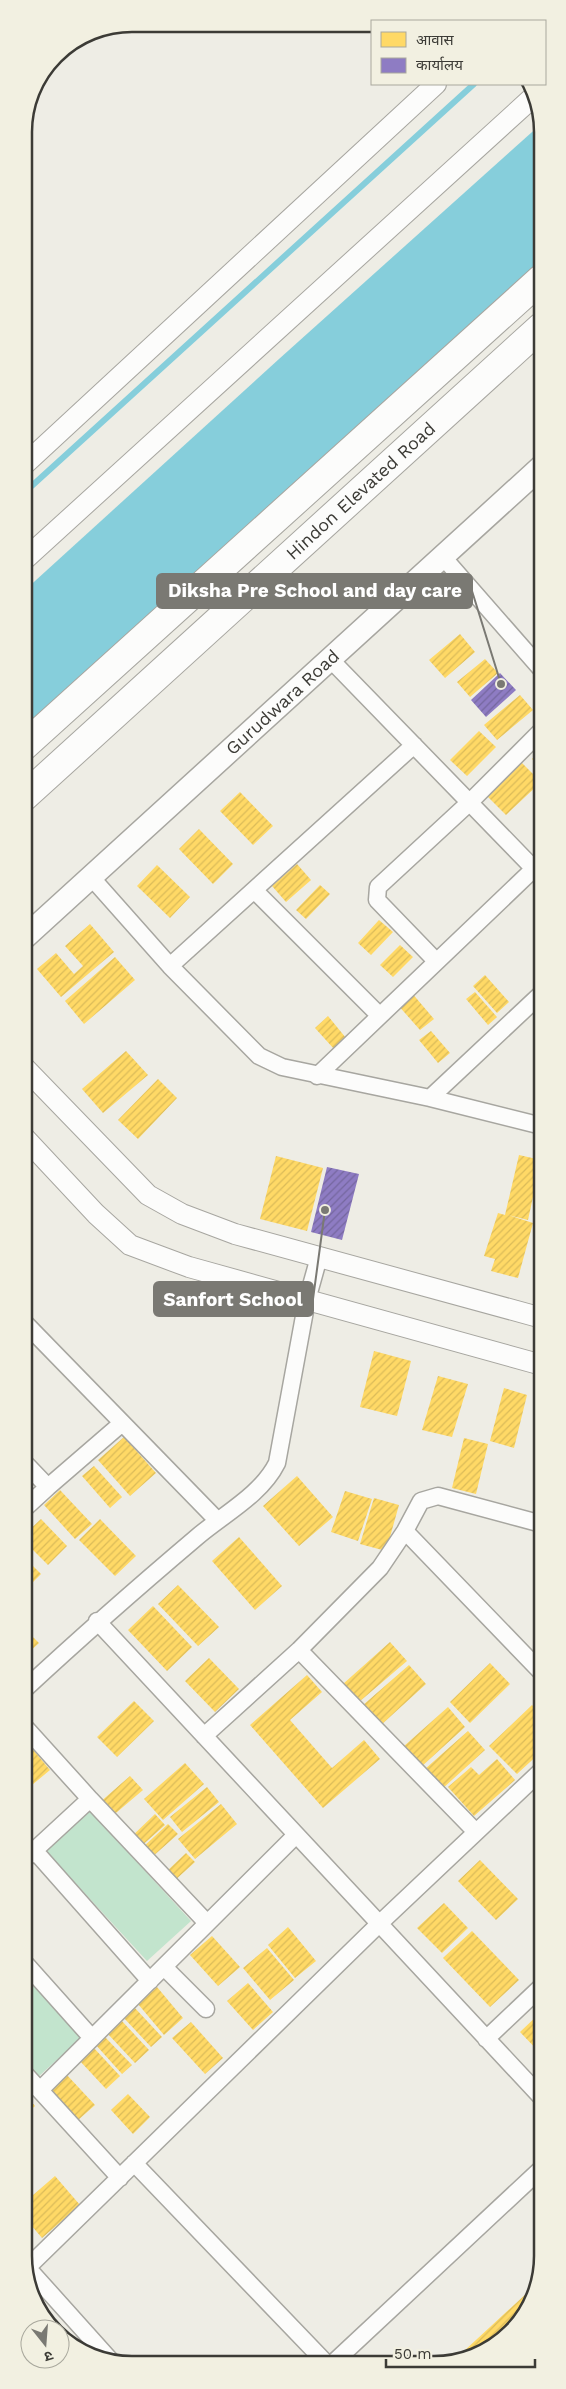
<svg xmlns="http://www.w3.org/2000/svg" width="566" height="2389" viewBox="0 0 566 2389" font-family="'Work Sans','Noto Sans Devanagari',sans-serif">
<style>
.park{fill:#c2e4cd}
.water{fill:#86cedb}
.homes{fill:url(#homes-hatch)}
.offices{fill:url(#offices-hatch)}
.lines{fill:none;stroke-linecap:round;stroke-linejoin:round}
.stream{stroke:#86cedb;stroke-width:6}
.minor-casing{stroke:#a7a6a0;stroke-width:19}
.tertiary-casing{stroke:#a7a6a0;stroke-width:22}
.secondary-casing{stroke:#a7a6a0;stroke-width:25}
.motorway-casing{stroke:#a7a6a0;stroke-width:30}
.minor{stroke:#fcfcfb;stroke-width:16}
.tertiary{stroke:#fcfcfb;stroke-width:20}
.secondary{stroke:#fcfcfb;stroke-width:22}
.motorway{stroke:#fcfcfb;stroke-width:28}
.labels{text-anchor:middle;stroke-width:5;stroke-linejoin:round;paint-order:stroke}
.street-label{font-size:18px;fill:#3c3b36;stroke:#f2f0e1}
.rim{fill:none;stroke:#3c3b36;stroke-width:2.5}
.leader{fill:none;stroke:#7a7973;stroke-width:2}
.callout-dot{fill:#7a7973;stroke:#f2f0e1;stroke-width:2}
.callout{fill:#7a7973;stroke:#7a7973;stroke-width:2}
.callout-label{font-size:19px;text-anchor:middle;font-weight:bold;fill:#fff}
</style>
<defs>
<pattern id="homes-hatch" width="6" height="6" patternUnits="userSpaceOnUse" patternTransform="scale(1.25)"><rect width="6" height="6" fill="#ffd966"/><path d="M-1 1l2-2M0 6l6-6M5 7l2-2" fill="none" stroke="#dbbb59"/></pattern>
<pattern id="offices-hatch" width="6" height="6" patternUnits="userSpaceOnUse" patternTransform="scale(1.25)"><rect width="6" height="6" fill="#8e7cc3"/><path d="M-1 1l2-2M0 6l6-6M5 7l2-2" fill="none" stroke="#75679f"/></pattern>
</defs>
<rect width="100%" height="100%" fill="#eeede5"/>
<!-- park -->
<path class="park" d="M89,1810L191,1921L147,1961L45,1850Z
M25,1975L82,2037L38,2077L25,2063Z"/>
<!-- water -->
<path class="water" d="M541,124V272L24,740V591L279,359Z"/>
<!-- homes -->
<path class="homes" d="M460,634L475,652L445,678L429,660Z
M485,659L498,673L470,697L457,682Z
M520,695L533,710L497,740L484,725Z
M479,731L496,747L467,776L450,760Z
M541,749L542,769L532,759Z
M521,762L541,782L506,815L486,795Z
M240,792L273,826L253,845L220,811Z
M199,829L233,864L213,884L179,849Z
M297,864L311,880L286,902L272,886Z
M157,865L190,897L170,918L137,886Z
M320,885L330,894L306,919L296,910Z
M379,920L393,932L371,955L358,943Z
M90,924L114,952L61,997L37,969L56,953L74,974L83,966L65,946Z
M400,945L413,957L393,977L380,965Z
M115,957L135,980L84,1024L65,1001Z
M485,975L509,1002L497,1013L473,986Z
M411,992L434,1019L420,1030L397,1004Z
M475,992L497,1017L488,1025L466,999Z
M328,1016L346,1038L334,1049L315,1028Z
M431,1031L450,1053L438,1063L419,1040Z
M126,1051L148,1075L103,1113L82,1089Z
M158,1079L177,1098L138,1139L118,1120Z
M519,1155L541,1160L528,1220L508,1215L533,1223L518,1278L491,1271L495,1259L484,1256L498,1213L505,1215Z
M276,1156L323,1168L307,1231L260,1219Z
M374,1351L411,1361L397,1416L360,1407Z
M438,1376L468,1384L452,1437L422,1430Z
M504,1388L527,1395L514,1448L490,1441Z
M124,1437L156,1473L130,1496L98,1460Z
M464,1438L488,1444L476,1494L452,1488Z
M94,1466L122,1497L110,1508L82,1476Z
M297,1476L333,1517L299,1546L263,1506Z
M60,1490L92,1524L75,1539L44,1505Z
M345,1491L372,1499L358,1541L331,1532Z
M374,1498L399,1505L386,1551L360,1544Z
M41,1519L67,1546L48,1565L24,1541V1535Z
M100,1519L136,1556L115,1576L79,1540Z
M239,1537L282,1586L255,1610L212,1561Z
M24,1557L41,1574L29,1586L24,1581Z
M178,1585L219,1627L198,1646L158,1604Z
M153,1606L192,1647L167,1671L128,1630Z
M24,1628L39,1643L25,1656Z
M390,1642L407,1661L359,1702L343,1684Z
M209,1658L239,1689L215,1712L185,1681Z
M490,1663L510,1684L470,1723L450,1702Z
M409,1665L426,1684L380,1726L362,1706Z
M307,1675L322,1692L290,1720L332,1768L364,1740L380,1759L323,1808L250,1725Z
M134,1701L154,1721L117,1757L97,1737Z
M532,1705L542,1715V1751L517,1774L489,1746Z
M448,1707L465,1727L421,1767L403,1747Z
M468,1731L485,1750L442,1789L425,1769Z
M25,1740L50,1770L32,1785L25,1776Z
M497,1759L515,1780L474,1816L448,1787L471,1767L479,1775Z
M185,1763L204,1784L163,1820L144,1799Z
M130,1776L143,1790L110,1818L98,1804Z
M25,1781L30,1788L25,1793Z
M207,1787L219,1802L182,1832L170,1817Z
M221,1804L237,1824L195,1859L178,1839Z
M155,1814L165,1825L138,1849L129,1839Z
M168,1824L178,1834L151,1858L142,1848Z
M186,1853L195,1862L173,1882L165,1873Z
M480,1860L518,1899L496,1920L458,1881Z
M444,1903L468,1928L442,1953L417,1928Z
M288,1927L316,1961L295,1978L268,1945Z
M472,1931L519,1980L490,2007L443,1958Z
M212,1936L240,1967L218,1986L190,1955Z
M267,1948L294,1980L270,2000L243,1968Z
M248,1983L273,2012L253,2030L227,2001Z
M157,1987L183,2018L164,2035L138,2004Z
M134,2007L162,2037L151,2047L123,2017Z
M542,2011V2055L520,2032Z
M121,2020L149,2050L135,2063L107,2033Z
M191,2022L223,2058L205,2074L172,2038Z
M104,2036L132,2065L122,2074L95,2044Z
M93,2047L120,2076L106,2089L79,2060Z
M66,2074L95,2105L77,2121L48,2090Z
M25,2094L35,2106L25,2115Z
M128,2094L150,2117L133,2134L111,2110Z
M55,2176L80,2205L42,2238L25,2218V2202Z
M528,2292L529,2294L515,2328L482,2354L450,2364Z"/>
<!-- offices -->
<path class="offices" d="M500,673L516,690L486,717L471,700Z
M327,1167L359,1174L342,1240L311,1232Z"/>
<g class="lines">
<!-- stream -->
<path class="stream" d="M24,493L474,84"/>
<defs>
<path id="minor" d="M443,557L541,669
M330,659L540,875
M91,877L170,966L259,1056L282,1067L430,1098L542,1126
M254,890L379,1015
M436,961L377,900L378,887L470,802L541,731
M170,966L414,745
M317,1076L542,861
M430,1098L542,993
M24,1322L217,1520
M24,1462L48,1487L24,1509
M48,1487L121,1424
M405,1531L542,1673
M97,1621L542,2098
M299,1650L476,1832
M25,1689C81,1637 138,1587 197,1537C224,1514 261,1495 277,1463L307,1300L319,1257
M25,1727L90,1799
M204,1736L299,1650L380,1568L405,1531L421,1501L438,1496L542,1524
M34,1850L150,1981
M25,1859L90,1799L207,1923
M25,1963L92,2038
M164,1967L206,2009
M486,2039L542,1986
M25,2074L120,2178
M40,2090L296,1835
M134,2163L327,2364
M25,2265L113,2363
M27,2268L379,1924L542,1770
M332,2364L542,2168"/>
<path id="tertiary" d="M24,465L436,84
M24,560L532,98
M24,1067L148,1195L182,1214L235,1234L542,1318
M24,1137L96,1214L130,1245L189,1267L542,1365"/>
<g id="secondary">
<path id="s1" d="M24,938L541,467"/>
</g>
<g id="motorway">
<path d="M24,746L541,279"/>
<path id="s2" d="M24,797L541,327"/>
</g>
</defs>
<!-- minor casing -->
<use href="#minor" class="minor-casing"/>
<!-- tertiary casing -->
<use href="#tertiary" class="tertiary-casing"/>
<!-- secondary casing -->
<use href="#secondary" class="secondary-casing"/>
<!-- motorway casing -->
<use href="#motorway" class="motorway-casing"/>
<!-- minor -->
<use href="#minor" class="minor"/>
<!-- tertiary -->
<use href="#tertiary" class="tertiary"/>
<!-- secondary -->
<use href="#secondary" class="secondary"/>
<!-- motorway -->
<use href="#motorway" class="motorway"/>
</g>
<g class="labels">
<!-- street labels -->
<g class="street-label">
<text dy="6" stroke="none"><textPath href="#s2" startOffset="455">Hindon Elevated Road</textPath></text>
<text dy="6" stroke="none"><textPath href="#s1" startOffset="350">Gurudwara Road</textPath></text>
</g>
</g>
<!-- crop -->
<path d="M0 0H566V2389H0ZM132 32H434A100 100 0 0 1 534 132V2256A100 100 0 0 1 434 2356H132A100 100 0 0 1 32 2256V132A100 100 0 0 1 132 32Z" fill="#f2f0e1" fill-rule="evenodd"/>
<path class="rim" d="M132 32H434A100 100 0 0 1 534 132V2256A100 100 0 0 1 434 2356H132A100 100 0 0 1 32 2256V132A100 100 0 0 1 132 32Z"/>
<!-- callouts -->
<path class="leader" d="M501 684L472 591M325 1210L313 1299"/>
<g class="callout-dot">
<circle cx="501" cy="684" r="5"/>
<circle cx="325" cy="1210" r="5"/>
</g>
<g class="callout">
<rect x="157" y="574" width="315" height="34" rx="5"/>
<rect x="154" y="1282" width="159" height="34" rx="5"/>
</g>
<g class="callout-label">
<text x="315" y="597">Diksha Pre School and day care</text>
<text x="233" y="1306">Sanfort School</text>
</g>
<!-- legend -->
<rect x="371" y="20" width="175" height="65" fill="#f2f0e1" stroke="#a9a89d"/>
<rect x="381" y="32" width="25" height="15" fill="#ffd966" stroke="#a9a89d"/>
<text x="416" y="45" font-size="15" fill="#3c3b36">आवास</text>
<rect x="381" y="58" width="25" height="15" fill="#8e7cc3" stroke="#a9a89d"/>
<text x="416" y="70" font-size="15" fill="#3c3b36">कार्यालय</text>
<!-- north arrow -->
<g transform="translate(45 2344) rotate(163)"><circle r="24" fill="#f2f0e1" stroke="#a9a89d"/>
<path d="M0-4L9 19L0 12L-9 19Z" fill="#7a7973"/>
<text y="-8" font-size="14" font-weight="bold" text-anchor="middle" fill="#3c3b36">उ</text>
</g>
<!-- scale -->
<path d="M386 2359v8h149v-8" fill="none" stroke="#3c3b36" stroke-width="2.5"/>
<text x="394" y="2359" font-size="15" fill="#3c3b36" stroke="#f2f0e1" stroke-width="4" paint-order="stroke">50 m</text>
</svg>
